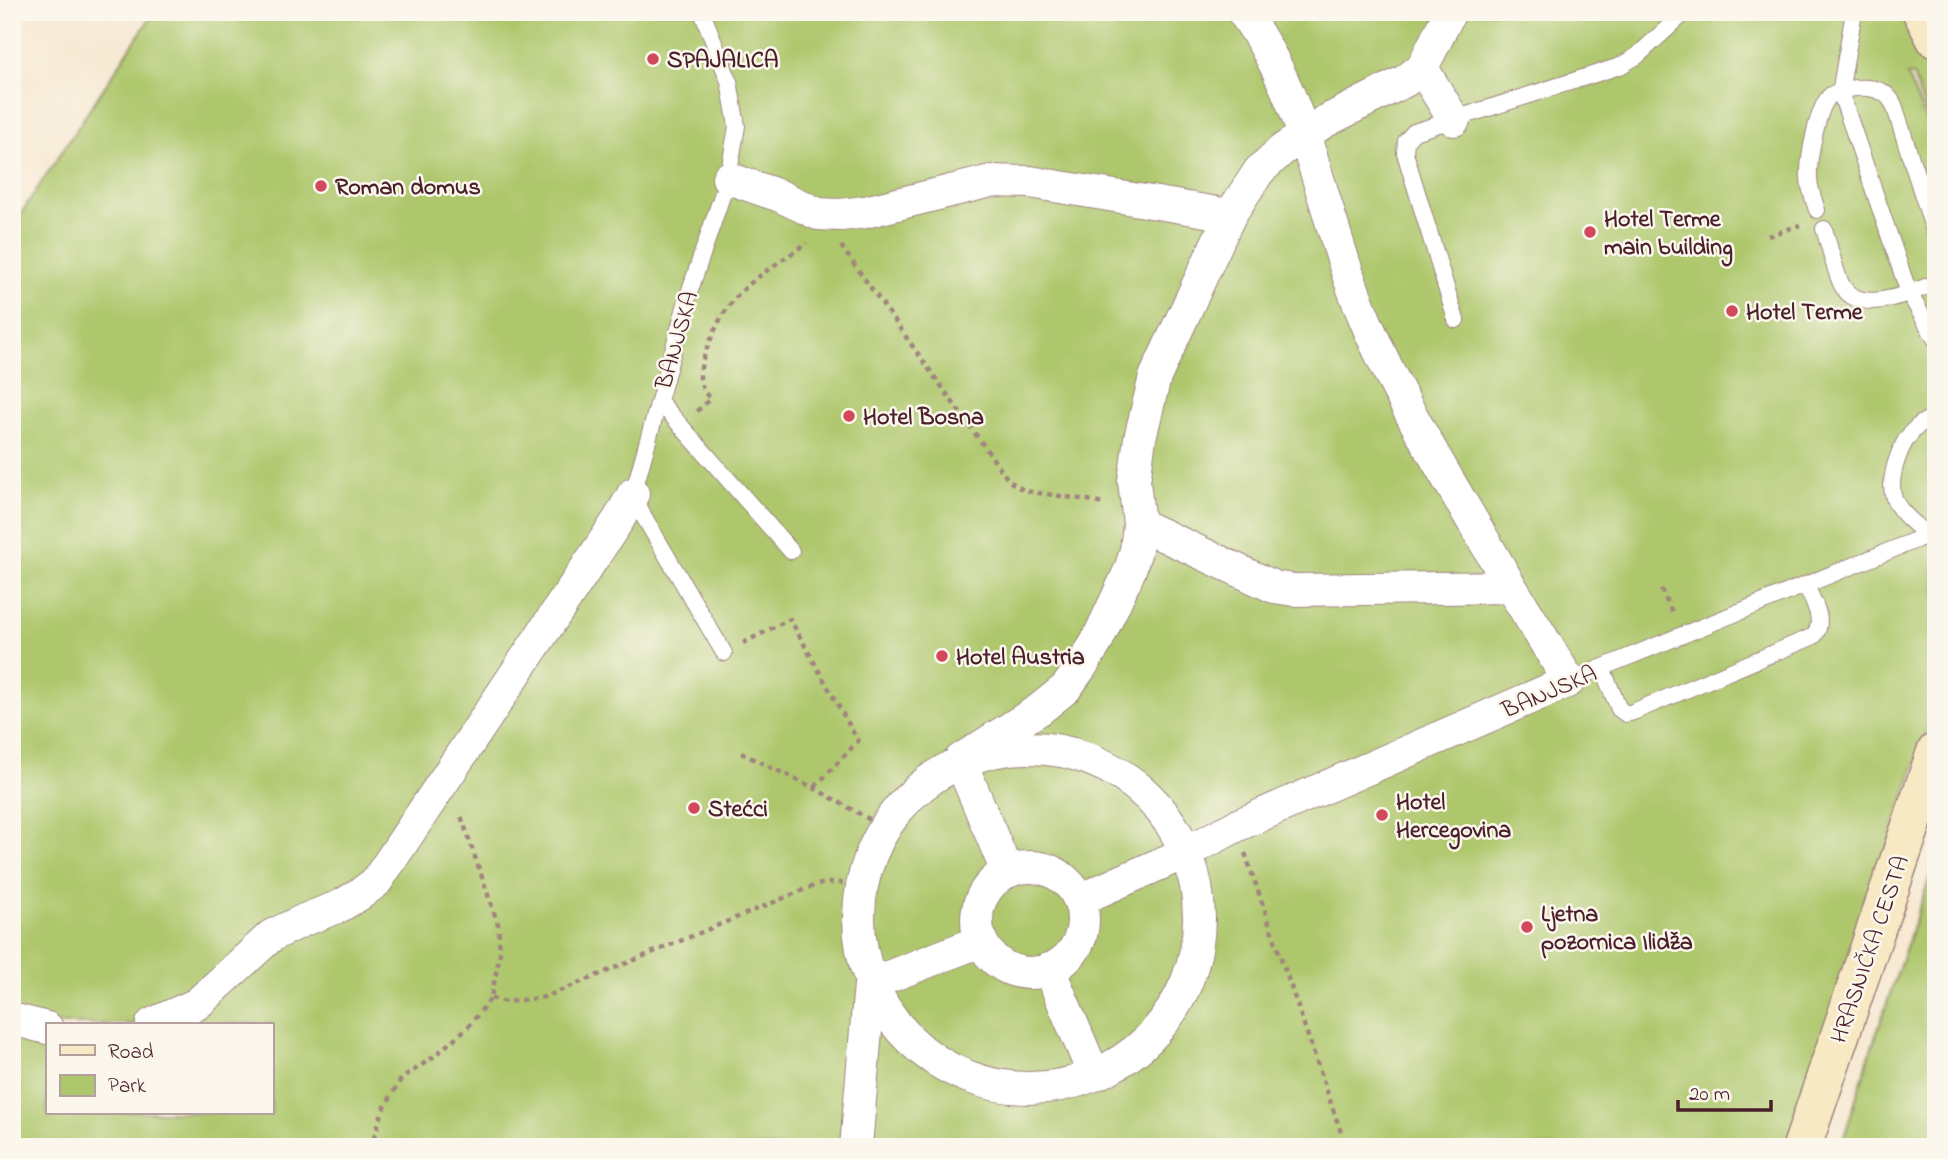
<svg xmlns="http://www.w3.org/2000/svg" width="1948" height="1159" viewBox="0 0 1948 1159" font-family="'Indie Flower',sans-serif">
<style>
.green{fill:#aec76c;stroke:#7c734c;stroke-width:2;fill-rule:evenodd}
.lines{fill:none;stroke-linecap:round;stroke-linejoin:round}
.lane-casing{stroke:#a0847f;stroke-width:18}
.street-casing{stroke:#a0847f;stroke-width:34}
.secondary-casing{stroke:#a0847f;stroke-width:41}
.path{stroke:#a0847f;stroke-width:4.5;stroke-dasharray:5 5;stroke-linecap:butt}
.lane{stroke:#fff;stroke-width:16}
.street{stroke:#fff;stroke-width:32}
.secondary{stroke:#f6e9c3;stroke-width:38}
.poi-dot{fill:#d1495b;stroke:#fbf7ec;stroke-width:2.5}
.labels{text-anchor:middle;stroke-width:5;stroke-linejoin:round;paint-order:stroke}
.poi-label{font-size:24px;font-weight:bold;fill:#4a1f2b;stroke:#fbf7ec;text-anchor:start}
.street-label{font-size:24px;fill:#4a1f2b;stroke:#fbf7ec}
</style>
<rect width="100%" height="100%" fill="#fbf7ec"/>
<filter id="ink" filterUnits="userSpaceOnUse"><feTurbulence type="fractalNoise" baseFrequency=".0143" numOctaves="2"/><feDisplacementMap in="SourceGraphic" scale="14" xChannelSelector="R" yChannelSelector="G"/><feConvolveMatrix kernelMatrix="1 2 1 2 8 2 1 2 1" color-interpolation-filters="sRGB"/></filter>
<filter id="wash" filterUnits="userSpaceOnUse"><feTurbulence type="fractalNoise" baseFrequency=".00686" numOctaves="4" result="noise"/><feDisplacementMap in="SourceGraphic" scale="28" xChannelSelector="R" yChannelSelector="G"/><feGaussianBlur stdDeviation="1.57" result="paint"/><feColorMatrix in="noise" values="0 0 0 0 0 0 0 0 0 0 0 0 0 0 0 0 0 1.4 0 .05"/><feComposite in="paint" operator="in"/></filter>
<g filter="url(#wash)">
<rect width="100%" height="100%" fill="#f7e9d3"/>
<!-- green -->
<path class="green" d="M154,12H1902L1936,71V142L1913,76L1907,75L1936,145V565L1933,572L1936,575V702L1787,1147H12V227ZM47,1024H271V1112H47Z
M1936,859V1147H1841L1871,1050Z"/>
</g>
<g filter="url(#ink)">
<g class="lines">
<defs>
<path id="lane" d="M702,12L729,81L737,126L728,178L689,293L633,494L644,517L724,653
M1854,12L1842,81L1841,92L1843,100L1909,293L1936,340
M1817,210C1814,200 1809,188 1809,178C1808,161 1817,106 1831,95C1840,89 1858,87 1868,88C1880,89 1889,94 1894,105L1936,237
M1824,229C1829,243 1836,277 1843,287C1861,316 1911,292 1936,283
M1456,320L1405,153L1406,141L1414,132L1620,66L1637,56L1685,12
M659,401L791,551
M1927,535C1916,524 1899,513 1894,498C1887,478 1901,440 1917,427C1922,422 1929,419 1936,416
M1602,668L1619,709L1626,714L1633,712L1814,636C1826,620 1813,602 1806,585
M1569,681L1916,540L1927,535L1936,522"/>
<path id="street" d="M1243,12C1305,96 1320,201 1356,297C1395,399 1457,492 1511,587
M1422,68L1454,120
M728,178L780,196L818,214L841,215L865,212L991,181L1030,182L1230,215
M859 918a170 170 0 1 1 340 0a170 170 0 1 1-340 0Z
M977 920a53 53 0 1 1 106 0a53 53 0 1 1-106 0Z
M1007,872L960,760L1040,709L1066,688L1081,667L1096,643L1130,570L1136,550L1139,524
M1079,900L1187,852L1236,826L1569,681L1511,587L1294,590L1274,587L1139,524L1134,481L1140,438L1155,377L1230,215L1259,171L1282,150L1324,122L1405,81L1422,68L1450,12
M1049,969L1094,1075
M12,1019L47,1028
M152,1024L197,1004L271,936L304,920L340,906L359,895L376,882L619,519L633,494
M856,1147L870,984L981,941"/>
<path id="secondary" d="M1922,12L1936,39
M1802,1147L1936,752"/>
</defs>
<!-- lane casing -->
<use href="#lane" class="lane-casing"/>
<!-- street casing -->
<use href="#street" class="street-casing"/>
<!-- secondary casing -->
<use href="#secondary" class="secondary-casing"/>
<!-- path -->
<path class="path" d="M1768,236L1800,225
M841,246L1009,481L1025,491L1088,500L1106,505
M697,411L710,399C696,382 699,373 705,353C713,333 722,312 737,296C753,278 787,257 807,243
M1661,589L1674,616
M743,643L790,619L858,741L814,788
M741,753L814,788L883,827
M1245,853L1346,1147
M491,998L506,1002L545,997L808,888L824,883H860
M370,1147L373,1140L383,1110L401,1079L432,1058L468,1027L491,998L500,953L498,924L460,813"/>
<!-- lane -->
<use href="#lane" class="lane"/>
<!-- street -->
<use href="#street" class="street"/>
<!-- secondary -->
<use href="#secondary" class="secondary"/>
</g>
</g>
<!-- markers -->
<g class="poi-dot">
<circle cx="653" cy="59" r="7"/>
<circle cx="321" cy="186" r="7"/>
<circle cx="1590" cy="232" r="7"/>
<circle cx="1732" cy="311" r="7"/>
<circle cx="849" cy="416" r="7"/>
<circle cx="942" cy="656" r="7"/>
<circle cx="694" cy="808" r="7"/>
<circle cx="1382" cy="815" r="7"/>
<circle cx="1527" cy="927" r="7"/>
</g>
<g class="labels">
<!-- poi labels -->
<g class="poi-label">
<text x="667" y="67">SPAJALICA</text>
<text x="335" y="194">Roman domus</text>
<text x="1604" y="226">Hotel Terme<tspan x="1604" dy="28">main building</tspan></text>
<text x="1746" y="319">Hotel Terme</text>
<text x="863" y="424">Hotel Bosna</text>
<text x="956" y="664">Hotel Austria</text>
<text x="1396" y="809">Hotel<tspan x="1396" dy="28">Hercegovina</tspan></text>
<text x="708" y="816">Stećci</text>
<text x="1541" y="921">Ljetna<tspan x="1541" dy="28">pozornica Ilidža</tspan></text>
</g>
<!-- street labels -->
<g class="street-label">
<text transform="translate(676 340) rotate(-74)" y="8">BANJSKA</text>
<text transform="translate(1549 691) rotate(-23)" y="8">BANJSKA</text>
<text transform="translate(1869 949) rotate(-71)" y="8">HRASNIČKA CESTA</text>
</g>
</g>
<!-- margin -->
<rect width="1948" height="1159" fill="none" stroke="#fbf7ec" stroke-width="42"/>
<!-- legend -->
<rect x="46" y="1023" width="228" height="91" fill="#fbf7ec" stroke="#b4a19f" stroke-width="2"/>
<rect x="60" y="1045" width="35" height="10" fill="#f6e9c3" stroke="#b4a19f" stroke-width="2"/>
<text x="108" y="1058" font-size="21" fill="#4a1f2b">Road</text>
<rect x="60" y="1075" width="35" height="21" fill="#aec76c" stroke="#b4a19f" stroke-width="2"/>
<text x="108" y="1092" font-size="21" fill="#4a1f2b">Park</text>
<!-- scale -->
<path d="M1678 1100v10h93v-10" fill="none" stroke="#4a1f2b" stroke-width="3.5"/>
<text x="1689" y="1100" font-size="21" fill="#4a1f2b" stroke="#fbf7ec" stroke-width="5" paint-order="stroke">20 m</text>
</svg>
